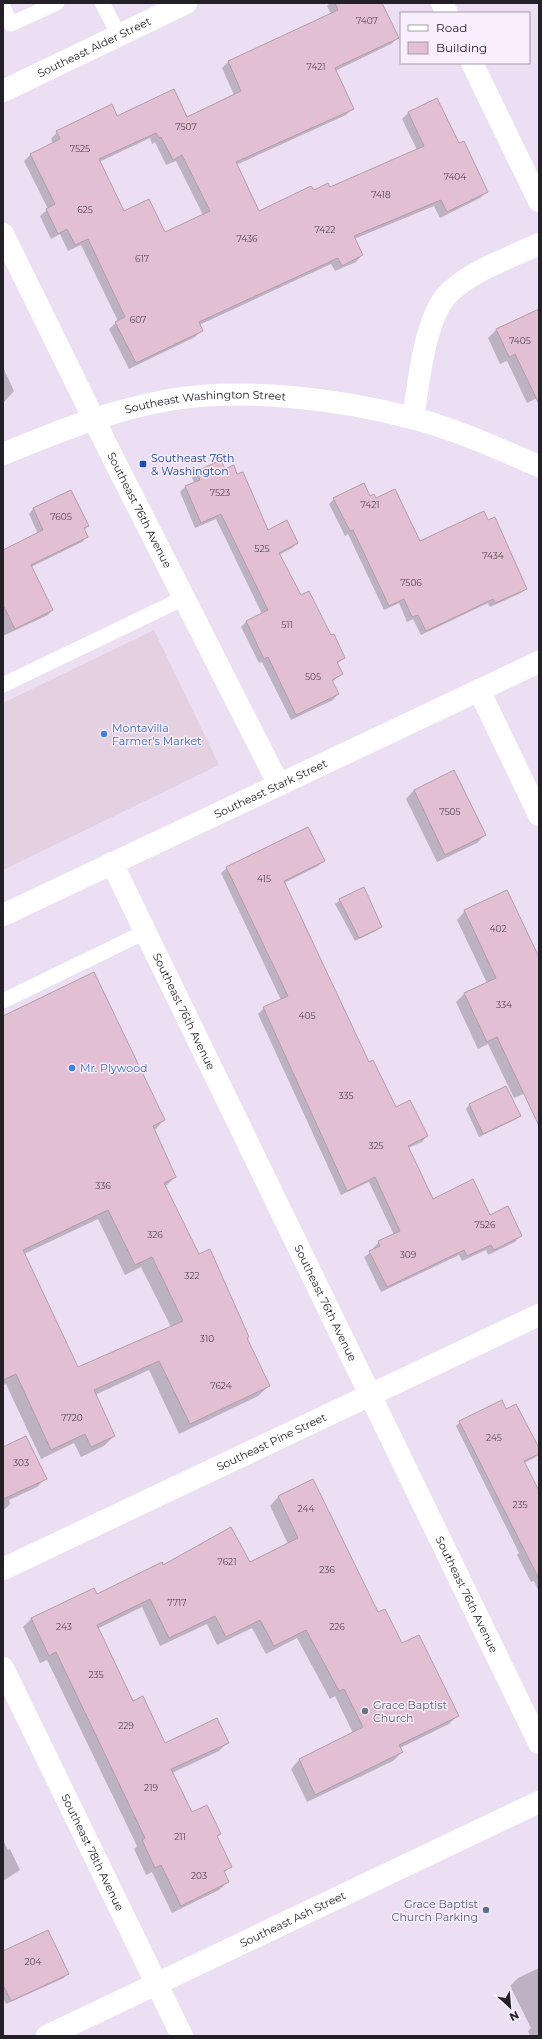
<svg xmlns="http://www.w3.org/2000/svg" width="542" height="2039" viewBox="0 0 542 2039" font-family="Montserrat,sans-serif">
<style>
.commercial{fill:#e3d0e1}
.shadow{fill:#0003;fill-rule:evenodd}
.building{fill:#e3bfd3;stroke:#b39da9;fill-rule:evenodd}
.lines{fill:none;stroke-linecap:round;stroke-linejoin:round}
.service{stroke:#fff;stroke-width:15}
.minor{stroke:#fff;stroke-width:22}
.secondary{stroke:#fff;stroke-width:22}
.transit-dot{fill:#1a4fb4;stroke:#f8eefe;stroke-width:1.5}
.shop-dot{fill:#3f7fe0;stroke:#f8eefe;stroke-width:1.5}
.worship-dot{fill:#6b7280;stroke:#f8eefe;stroke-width:1.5}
.service-dot{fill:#5c6f8a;stroke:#f8eefe;stroke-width:1.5}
.labels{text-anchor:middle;stroke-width:3;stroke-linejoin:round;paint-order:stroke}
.number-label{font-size:9px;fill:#544852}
.street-label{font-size:11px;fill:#242027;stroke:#f8eefe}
.transit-label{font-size:11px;fill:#164399;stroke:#f8eefe;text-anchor:start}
.shop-label{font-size:11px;fill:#366cbe;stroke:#f8eefe;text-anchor:start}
.worship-label{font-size:11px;fill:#5b616d;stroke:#f8eefe;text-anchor:start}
.service-label{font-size:11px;fill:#4e5e75;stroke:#f8eefe;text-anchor:end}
</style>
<rect width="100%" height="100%" fill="#ecdff3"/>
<!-- commercial -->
<path class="commercial" d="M154,630L219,765L3,870V703Z"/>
<!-- shadow -->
<path class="shadow" d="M330,3H381L398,38L391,44L335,71L353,108L346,115L236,165L259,212L313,192L330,188L417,150L402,119L408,113L436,99L458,144L487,192L480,198L440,218L434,206L354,239L362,255L356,262L335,271L331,264L199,325L202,330L195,337L129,369L109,329L118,321L81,245L68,251L60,234L51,239L40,216L48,209L24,161L31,154L53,143L51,139L57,132L117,117L187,118L234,95L222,68L228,62L331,14L327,6ZM150,138L152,144L155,142L166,165L176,161L203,215L165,233L124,213L99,162Z
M538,311L539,397L527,403L507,361L500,364L488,338L496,330Z
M3,367L14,391L3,403Z
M221,462L224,470L237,475L267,531L297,543L292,548L279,555L301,596L344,658L337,664L342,674L332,682L338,694L333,700L291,720L262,662L259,663L241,627L246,622L262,614L216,519L195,528L180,492L185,487L194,483L192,477L197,472Z
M71,491L88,526L84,530L87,537L82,542L31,567L52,610L48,615L3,636V551L38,534L29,514L33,509Z
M370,498L419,542L526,588L521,593L490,607L488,603L421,635L413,619L407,622L399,603L384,610L348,534L345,536L329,504L334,499Z
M414,790L485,835L477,843L437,862L406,799Z
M323,861L318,866L284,883L369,1064L395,1108L427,1136L422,1142L408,1148L433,1200L490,1216L520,1236L515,1242L488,1255L486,1250L462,1261L459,1255L381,1292L364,1257L374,1250L373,1248L379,1242L394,1235L369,1182L341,1195L258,1014L264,1008L281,1000L221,873L227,868Z
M363,889L380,927L376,931L355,941L335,904L340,900Z
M465,911L539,957V1087L514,1098L488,1044L478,1049L456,1002L464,994L487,983L457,920Z
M3,1017L164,1120L154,1131L175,1177L165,1187L199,1256L248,1337L246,1339L269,1386L258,1396L179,1434L149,1370L95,1395L114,1436L104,1446L81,1457L74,1443L41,1459L6,1384L3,1385ZM98,1219L125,1275L141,1267L171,1327L77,1368L24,1254Z
M470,1104L520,1116L515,1120L479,1137L466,1109Z
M505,1410L539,1450V1454L536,1457L524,1463L539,1494V1592L534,1581L531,1582L517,1555L519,1553L456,1426L460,1422Z
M3,1448L46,1478L37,1487L9,1500L10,1504L3,1511Z
M312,1480L377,1613L457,1716L449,1724L400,1748L402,1752L393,1761L307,1802L291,1769L299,1760L353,1733L335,1696L330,1699L297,1638L266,1654L252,1628L217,1645L207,1624L160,1646L142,1607L97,1629L132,1702L165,1745L228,1742L219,1751L172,1773L191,1814L220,1833L216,1837L230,1867L224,1873L228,1882L219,1890L172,1913L152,1872L146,1875L134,1849L137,1846L47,1660L40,1663L23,1627L31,1619L96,1596L163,1566L249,1563L288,1544L270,1506L278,1497Z
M3,1840L8,1850L10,1849L20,1870L3,1881Z
M3,1952L68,1973L64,1978L6,2004L3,1997Z
M539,1968V2036H530L528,2031L531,2028L510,1986L518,1978Z"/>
<!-- building -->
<path class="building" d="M335,3H382L399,38L335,68L354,109L236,162L259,211L311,186L314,190L328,183L330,187L424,146L408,112L437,98L459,143L464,141L488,192L447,212L441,200L354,236L363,255L342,266L338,258L199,322L203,331L136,363L115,322L125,317L88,239L75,245L67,229L58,234L46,209L55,204L30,154L60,139L56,131L112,104L117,116L174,89L187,117L241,91L228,61L338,10ZM156,133L159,138L161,137L173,160L182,155L210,211L165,232L149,199L124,211L99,159Z
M539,309V404L515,354L509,357L496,329Z
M221,460L225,469L234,465L237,474L243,472L268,530L287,520L298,543L279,553L301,595L309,591L331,635L334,634L345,658L337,662L343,674L332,680L339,694L296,715L268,657L264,659L246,621L268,610L221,514L201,523L185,486L200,480L197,471Z
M364,483L370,496L374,494L376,498L395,489L420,541L484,511L488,520L495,517L527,589L495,603L493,599L426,631L418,615L412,617L404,599L389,606L353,530L350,531L333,498Z
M71,490L89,526L84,528L88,537L31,565L53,610L15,629L3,605V550L43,530L33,508Z
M454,770L486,835L445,855L414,790Z
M308,827L325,861L284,881L369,1062L373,1060L396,1107L410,1100L428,1136L408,1146L433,1199L473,1179L490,1215L508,1206L522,1236L494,1250L491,1245L467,1256L464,1250L387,1287L369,1251L380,1246L378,1241L400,1231L375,1177L347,1191L263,1007L288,996L226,867Z
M364,887L382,927L359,938L339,899Z
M507,890L539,957V1126L497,1037L487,1042L464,993L496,978L464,910Z
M94,972L165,1120L153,1126L176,1177L164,1183L199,1254L210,1249L249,1337L247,1338L270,1386L190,1424L159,1361L94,1390L115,1436L91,1447L85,1434L51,1450L16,1374L3,1380V1016ZM108,1210L135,1265L152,1257L183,1321L78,1367L23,1250Z
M506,1086L521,1116L483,1134L469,1104Z
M502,1400L506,1409L516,1404L539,1448V1454L524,1461L539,1491V1579L459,1421Z
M26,1436L47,1479L3,1499V1447Z
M313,1479L378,1612L385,1609L402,1643L419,1635L459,1716L399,1745L403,1752L315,1795L299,1759L363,1727L344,1689L339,1691L306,1630L274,1646L260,1620L226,1637L215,1616L169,1638L150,1599L97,1625L133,1701L143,1696L165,1743L217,1718L229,1743L171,1769L192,1812L207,1805L221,1834L217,1836L232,1867L224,1871L229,1882L181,1906L161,1865L155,1868L142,1840L145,1838L56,1652L49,1656L31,1618L94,1588L97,1594L162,1562L163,1565L231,1527L250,1562L298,1538L278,1496Z
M48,1930L69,1974L11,2001L3,1985V1951Z"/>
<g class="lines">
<!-- service -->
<path class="service" d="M102,3L119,35
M3,7L11,24L57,3
M3,685L184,598
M3,1001L145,932"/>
<!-- minor -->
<g class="minor">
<path d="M442,3L447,13"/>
<path d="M472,63L539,201"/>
<path id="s1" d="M3,91L186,3"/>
<path id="s2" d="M3,234L111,454L279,785"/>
<path d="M413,418C419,383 424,315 451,291C475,269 510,258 539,244"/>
<path d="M479,690L539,815"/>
<path id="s3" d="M112,863L539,1743"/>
<path id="s4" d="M3,1569L539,1315"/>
<path id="s5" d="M3,1668L182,2036"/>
<path id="s6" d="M47,2036L539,1802"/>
</g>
<!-- secondary -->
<g class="secondary">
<path id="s7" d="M3,454C57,432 111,410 169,400C243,387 340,399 412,418C456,429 498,449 539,466"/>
<path id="s8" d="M3,915L539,662"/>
</g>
</g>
<!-- markers -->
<rect class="transit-dot" x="139" y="460" width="8" height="8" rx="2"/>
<g class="shop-dot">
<circle cx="104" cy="734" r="4"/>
<circle cx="72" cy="1068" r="4"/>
</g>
<circle class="worship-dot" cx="365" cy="1711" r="4"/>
<circle class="service-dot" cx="486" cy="1910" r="4"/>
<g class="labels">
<!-- number labels -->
<g class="number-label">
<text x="367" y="24">7407</text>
<text x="316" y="70">7421</text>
<text x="186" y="130">7507</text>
<text x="80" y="152">7525</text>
<text x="455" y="180">7404</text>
<text x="381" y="198">7418</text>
<text x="85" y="213">625</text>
<text x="325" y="233">7422</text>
<text x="247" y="242">7436</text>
<text x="142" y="262">617</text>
<text x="138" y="323">607</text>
<text x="520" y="344">7405</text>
<text x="220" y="496">7523</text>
<text x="370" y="508">7421</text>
<text x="61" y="520">7605</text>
<text x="262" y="552">525</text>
<text x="493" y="559">7434</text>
<text x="411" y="586">7506</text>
<text x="287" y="628">511</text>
<text x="313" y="680">505</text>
<text x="450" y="815">7505</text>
<text x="264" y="882">415</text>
<text x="498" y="932">402</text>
<text x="504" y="1008">334</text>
<text x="307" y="1019">405</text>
<text x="346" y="1099">335</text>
<text x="376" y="1149">325</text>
<text x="103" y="1189">336</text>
<text x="485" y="1228">7526</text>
<text x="155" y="1238">326</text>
<text x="408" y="1258">309</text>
<text x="192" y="1279">322</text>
<text x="207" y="1342">310</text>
<text x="221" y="1389">7624</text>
<text x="72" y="1421">7720</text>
<text x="494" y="1441">245</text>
<text x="21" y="1466">303</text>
<text x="520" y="1508">235</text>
<text x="306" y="1512">244</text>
<text x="227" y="1565">7621</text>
<text x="327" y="1573">236</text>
<text x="177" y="1606">7717</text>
<text x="64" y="1630">243</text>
<text x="337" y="1630">226</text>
<text x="96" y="1678">235</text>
<text x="126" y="1729">229</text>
<text x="151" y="1791">219</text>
<text x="180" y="1840">211</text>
<text x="199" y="1879">203</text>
<text x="33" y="1965">204</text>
</g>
<!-- street labels -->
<g class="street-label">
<text dy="4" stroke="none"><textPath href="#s1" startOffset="101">Southeast Alder Street</textPath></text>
<text dy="4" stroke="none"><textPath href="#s7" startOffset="211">Southeast Washington Street</textPath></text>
<text dy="4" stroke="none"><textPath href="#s2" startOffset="308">Southeast 76th Avenue</textPath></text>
<text dy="4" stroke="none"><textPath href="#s8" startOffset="296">Southeast Stark Street</textPath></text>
<text dy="4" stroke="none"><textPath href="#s3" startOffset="165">Southeast 76th Avenue</textPath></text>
<text dy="4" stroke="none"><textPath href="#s3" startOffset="489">Southeast 76th Avenue</textPath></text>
<text dy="4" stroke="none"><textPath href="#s4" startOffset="297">Southeast Pine Street</textPath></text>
<text dy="4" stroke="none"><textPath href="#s3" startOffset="813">Southeast 76th Avenue</textPath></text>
<text dy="4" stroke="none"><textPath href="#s5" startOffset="205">Southeast 78th Avenue</textPath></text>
<text dy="4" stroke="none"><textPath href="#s6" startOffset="272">Southeast Ash Street</textPath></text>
</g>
<!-- transit labels -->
<g class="transit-label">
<text x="151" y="462">Southeast 76th<tspan x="151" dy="13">&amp; Washington</tspan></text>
</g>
<!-- shop labels -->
<g class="shop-label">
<text x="112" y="732">Montavilla<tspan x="112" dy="13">Farmer's Market</tspan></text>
<text x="80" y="1072">Mr. Plywood</text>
</g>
<!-- worship labels -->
<g class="worship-label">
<text x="373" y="1709">Grace Baptist<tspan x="373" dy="13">Church</tspan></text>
</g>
<!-- service labels -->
<g class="service-label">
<text x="478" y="1908">Grace Baptist<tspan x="478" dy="13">Church Parking</tspan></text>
</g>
</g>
<!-- border -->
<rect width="542" height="2039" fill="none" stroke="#242027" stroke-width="8"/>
<!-- legend -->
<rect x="400" y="12" width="130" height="52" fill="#f8eefe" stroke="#a39ca8"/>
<rect x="408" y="25" width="20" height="6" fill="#ffffff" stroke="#a39ca8"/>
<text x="436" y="32" font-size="12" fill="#242027">Road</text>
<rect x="408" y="42" width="20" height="12" fill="#e3bfd3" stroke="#a39ca8"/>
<text x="436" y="52" font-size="12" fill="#242027">Building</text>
<!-- north arrow -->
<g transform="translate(510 2007) rotate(154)" stroke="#f8eefe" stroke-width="3" paint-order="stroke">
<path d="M0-3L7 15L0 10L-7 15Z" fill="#242027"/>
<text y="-6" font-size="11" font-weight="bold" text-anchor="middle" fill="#242027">N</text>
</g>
</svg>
